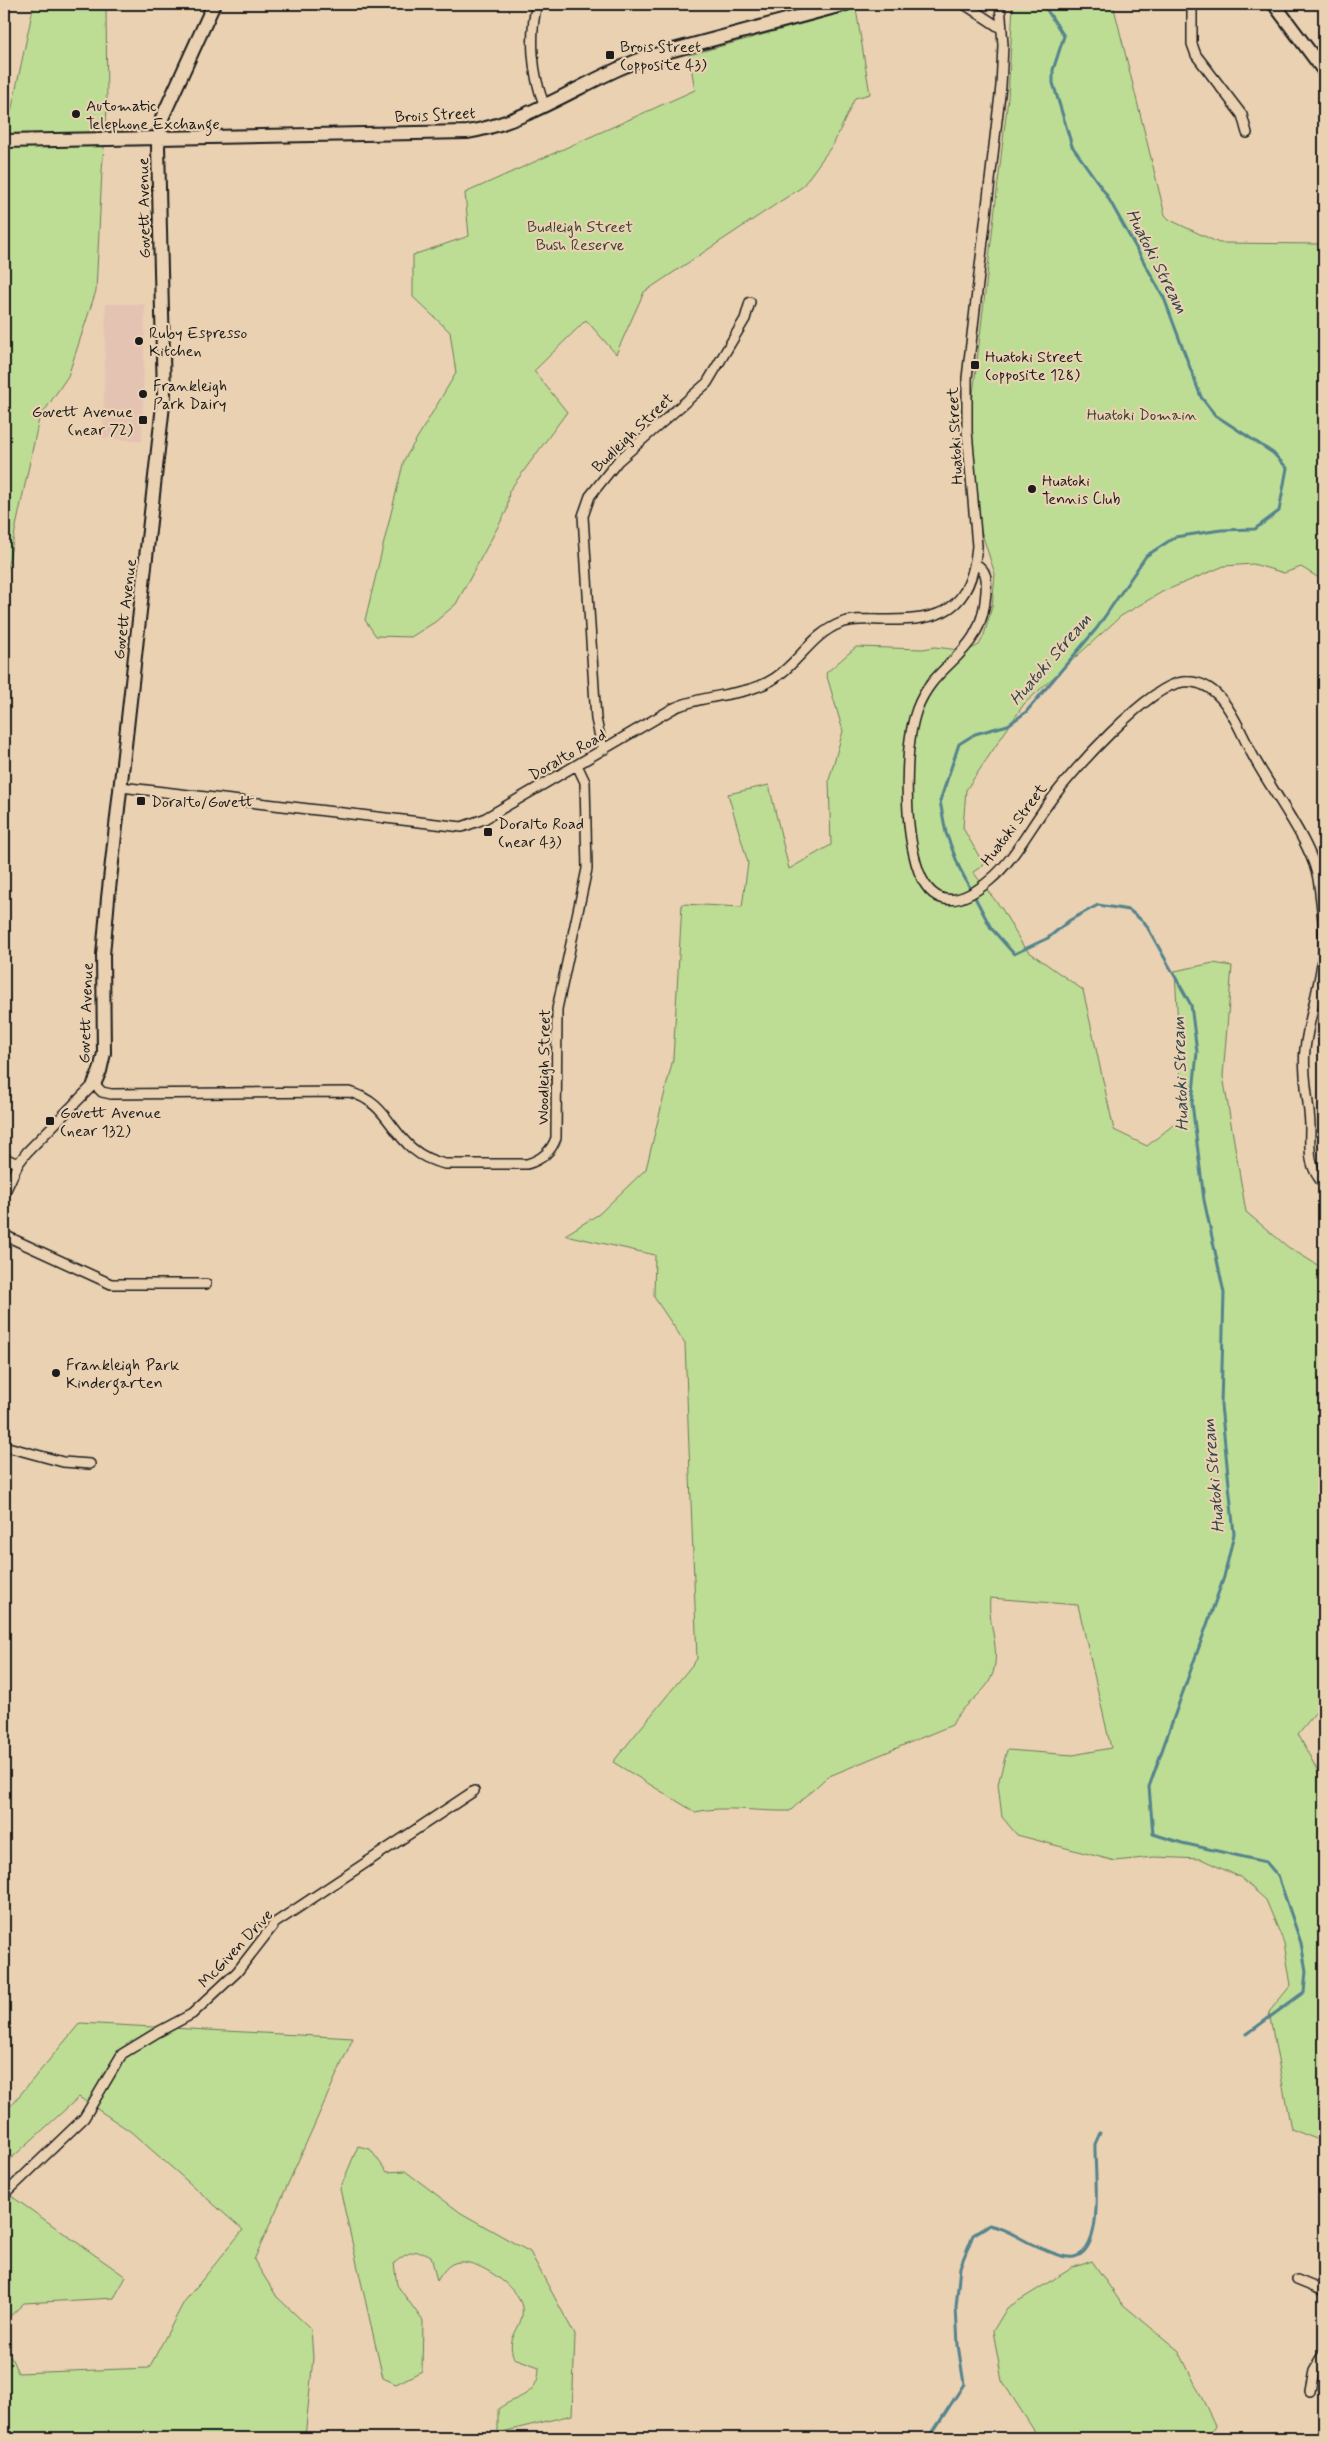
<svg xmlns="http://www.w3.org/2000/svg" width="1328" height="2442" viewBox="0 0 1328 2442" font-family="Mynerve,sans-serif">
<style>
.built{fill:#e5c3b3}
.green{fill:#bddc94;stroke:#6c7c58}
.lines{fill:none;stroke-linecap:round;stroke-linejoin:round}
.stream{stroke:#54838d;stroke-width:3}
.street-casing{stroke:#1c1c1c;stroke-width:12}
.secondary-casing{stroke:#1c1c1c;stroke-width:16}
.street{stroke:#e9d1b2;stroke-width:9}
.secondary{stroke:#e9d1b2;stroke-width:12}
.poi-dot{fill:#1c1c1c;stroke:#e9d1b2;stroke-width:2}
.labels{text-anchor:middle;stroke-width:4.5;stroke-linejoin:round;paint-order:stroke}
.poi-label{font-size:16px;fill:#1c1c1c;stroke:#e9d1b2;text-anchor:start}
.street-label{font-size:16px;fill:#1c1c1c;stroke:#e9d1b2}
.park-label{font-size:16px;fill:#3c4234;stroke:#e9d1b2}
.water-label{font-size:18px;font-style:italic;fill:#34474b;stroke:#e9d1b2}
</style>
<rect width="100%" height="100%" fill="#e9d1b2"/>
<filter id="ink" filterUnits="userSpaceOnUse"><feTurbulence type="fractalNoise" baseFrequency=".02" numOctaves="2"/><feDisplacementMap in="SourceGraphic" scale="10" xChannelSelector="R" yChannelSelector="G"/><feConvolveMatrix kernelMatrix="1 2 1 2 8 2 1 2 1" color-interpolation-filters="sRGB"/></filter>
<g filter="url(#ink)">
<!-- built -->
<path class="built" d="M106,304H145L142,441L103,438Z"/>
<!-- green -->
<path class="green" d="M34,4H106L107,110L102,171L96,291L68,376L39,419L4,583V127L11,112Z
M1013,4H1113L1165,215L1170,220L1219,243L1324,244V581L1301,567L1284,573L1253,564L1224,566L1162,592L1121,616L1024,704L966,790L963,828L984,865L973,872L1002,909L1025,949L1083,990L1114,1130L1147,1146L1183,1117L1175,971L1213,963L1232,966L1223,1076L1246,1212L1288,1247L1324,1269V1702L1298,1734L1324,1783V2142L1291,2129L1269,2012L1291,1985L1284,1943L1266,1900L1240,1877L1201,1859L1154,1857L1115,1861L1017,1835L1002,1817L998,1784L1007,1750L1073,1755L1111,1748L1078,1605L990,1598C987,1625 1003,1651 991,1678C984,1695 960,1706 952,1725L827,1777L790,1811C758,1812 726,1805 695,1812L613,1762L697,1659L685,1343L654,1297L655,1255L565,1235L599,1214L646,1169L673,1059L682,904L742,907L748,863L728,794L769,785L789,869L831,845L829,780L843,731L826,673L856,647L923,649L935,647L967,651L979,645L984,635L992,607L995,574L977,518L970,420L1008,98Z
M856,9L870,94L855,98L834,143L802,187L644,292L616,354L586,320L534,371L567,412L509,491L507,510L456,604L435,622L411,637L376,636L365,620L404,460L456,373L450,332L413,297V255L469,236L465,193L695,90L689,55Z
M80,2023L353,2038L254,2260L277,2297L311,2329L313,2358L305,2438H4V2342L18,2373L149,2368L184,2302L243,2230L130,2131L79,2097L4,2165V2114Z
M358,2146L370,2149L387,2172L405,2171L461,2213L530,2252L575,2335L572,2415L498,2433V2409C517,2395 539,2397 539,2367L514,2358C504,2336 525,2328 522,2307C518,2287 479,2260 459,2262C448,2263 442,2273 437,2281L431,2256C416,2247 407,2253 394,2263L397,2285L423,2321L422,2371L396,2384L383,2378L340,2189Z
M4,2191L126,2277L114,2298L24,2303L4,2322Z
M1092,2261L1121,2303L1179,2351L1215,2425L1208,2438H1039L1002,2381L993,2331L1007,2308L1072,2268Z"/>
<g class="lines">
<!-- stream -->
<path class="stream" d="M1043,4L1064,36L1053,70V83L1072,146L1106,194L1164,298L1201,397L1215,415L1273,453L1287,468L1279,511L1255,529L1221,530L1175,537L1146,556L1097,628L1026,712L1008,725L975,734L959,744L940,801L946,833L959,867L991,928L1014,954L1048,938L1070,920L1098,905L1129,910L1145,923L1191,1005L1197,1052L1192,1103L1204,1200L1224,1293L1221,1405L1234,1534L1224,1577L1149,1787L1153,1834L1182,1843L1266,1862L1278,1876L1301,1943L1306,1971L1304,1992L1247,2034
M929,2438L964,2384L958,2345L956,2307L960,2267L973,2235L989,2225C1009,2229 1022,2241 1041,2248C1050,2252 1064,2259 1074,2257C1106,2251 1094,2169 1095,2144L1100,2133"/>
<defs>
<path id="street" d="M537,4C529,35 532,74 544,104
M964,4L1002,29
M1192,4V44L1196,55L1242,115L1247,133
M976,564C987,571 987,579 986,592C982,659 936,658 917,709C904,745 905,818 914,855C925,904 952,913 990,880C1014,860 1029,829 1048,804C1069,774 1149,685 1183,682C1221,678 1236,723 1250,750C1269,789 1315,844 1319,885C1322,908 1325,932 1323,955C1320,987 1309,1017 1305,1049C1302,1075 1309,1099 1310,1125C1310,1147 1307,1168 1324,1184
M605,749L601,742L596,719L583,516L590,496L618,461L707,383L745,319L750,302
M121,787L462,827L484,819L674,708C707,693 747,697 775,678C800,661 812,634 841,623C854,618 870,620 883,620C942,621 971,611 977,546L967,431V378L1001,86L1003,45L1000,4
M4,1158L18,1164
M4,1194L18,1164L27,1152L94,1084L102,1092L111,1094L349,1092C396,1104 390,1152 445,1164H527C541,1160 551,1152 556,1138L557,1009L587,869L585,782L577,765
M4,1235L111,1284H206
M4,1446L63,1462L90,1464
M4,2195L84,2118L122,2054L158,2032L192,2014L237,1972L275,1923L474,1791
M1297,2280L1324,2291
M1310,2391L1314,2371L1324,2354
M623,2438H628"/>
<path id="secondary" d="M1274,4L1324,71
M4,141L467,132C531,122 587,78 647,57L846,4
M94,1084L100,1071L104,1053L103,955L108,898L164,396L158,146L162,118L214,4"/>
</defs>
<!-- street casing -->
<use href="#street" class="street-casing"/>
<!-- secondary casing -->
<use href="#secondary" class="secondary-casing"/>
<!-- street -->
<use href="#street" class="street"/>
<!-- secondary -->
<use href="#secondary" class="secondary"/>
</g>
</g>
<!-- markers -->
<g class="poi-dot">
<rect x="605" y="50" width="10" height="10" rx="2.5"/>
<circle cx="76" cy="114" r="5"/>
<circle cx="139" cy="341" r="5"/>
<rect x="970" y="360" width="10" height="10" rx="2.5"/>
<circle cx="143" cy="394" r="5"/>
<rect x="138" y="415" width="10" height="10" rx="2.5"/>
<circle cx="1032" cy="489" r="5"/>
<rect x="136" y="796" width="10" height="10" rx="2.5"/>
<rect x="483" y="827" width="10" height="10" rx="2.5"/>
<rect x="45" y="1116" width="10" height="10" rx="2.5"/>
<circle cx="56" cy="1373" r="5"/>
</g>
<g class="labels">
<!-- poi labels -->
<g class="poi-label">
<text x="620" y="52">Brois Street<tspan x="620" dy="18">(opposite 43)</tspan></text>
<text x="86" y="111">Automatic<tspan x="86" dy="18">Telephone Exchange</tspan></text>
<text x="149" y="338">Ruby Espresso<tspan x="149" dy="18">Kitchen</tspan></text>
<text x="985" y="362">Huatoki Street<tspan x="985" dy="18">(opposite 128)</tspan></text>
<text x="153" y="391">Frankleigh<tspan x="153" dy="18">Park Dairy</tspan></text>
<text x="133" y="417" text-anchor="end">Govett Avenue<tspan x="133" dy="18">(near 72)</tspan></text>
<text x="1042" y="486">Huatoki<tspan x="1042" dy="18">Tennis Club</tspan></text>
<text x="151" y="807">Doralto/Govett</text>
<text x="498" y="829">Doralto Road<tspan x="498" dy="18">(near 43)</tspan></text>
<text x="60" y="1118">Govett Avenue<tspan x="60" dy="18">(near 132)</tspan></text>
<text x="66" y="1370">Frankleigh Park<tspan x="66" dy="18">Kindergarten</tspan></text>
</g>
<!-- street labels -->
<g class="street-label">
<text transform="translate(435 114) rotate(-3)" y="6">Brois Street</text>
<text transform="translate(143 208) rotate(-91)" y="6">Govett Avenue</text>
<text transform="translate(632 432) rotate(-44)" y="6">Budleigh Street</text>
<text transform="translate(954 436) rotate(-93)" y="6">Huatoki Street</text>
<text transform="translate(124 609) rotate(-83)" y="6">Govett Avenue</text>
<text transform="translate(567 754) rotate(-30)" y="6">Doralto Road</text>
<text transform="translate(1013 824) rotate(-53)" y="6">Huatoki Street</text>
<text transform="translate(85 1013) rotate(-88)" y="6">Govett Avenue</text>
<text transform="translate(543 1067) rotate(-89)" y="6">Woodleigh Street</text>
<text transform="translate(235 1948) rotate(-47)" y="6">McGiven Drive</text>
</g>
<!-- park labels -->
<g class="park-label">
<text x="580" y="232">Budleigh Street<tspan x="580" dy="18">Bush Reserve</tspan></text>
<text x="1142" y="420">Huatoki Domain</text>
</g>
<!-- water labels -->
<g class="water-label">
<text transform="translate(1157 261) rotate(63)" y="6">Huatoki Stream</text>
<text transform="translate(1050 659) rotate(-49)" y="6">Huatoki Stream</text>
<text transform="translate(1180 1074) rotate(-92)" y="6">Huatoki Stream</text>
<text transform="translate(1213 1476) rotate(-95)" y="6">Huatoki Stream</text>
</g>
</g>
<!-- margin -->
<rect width="1328" height="2442" fill="none" stroke="#e9d1b2" stroke-width="20"/>
<rect x="10" y="10" width="1308" height="2422" fill="none" stroke="#1c1c1c" stroke-width="2" filter="url(#ink)"/>
</svg>
